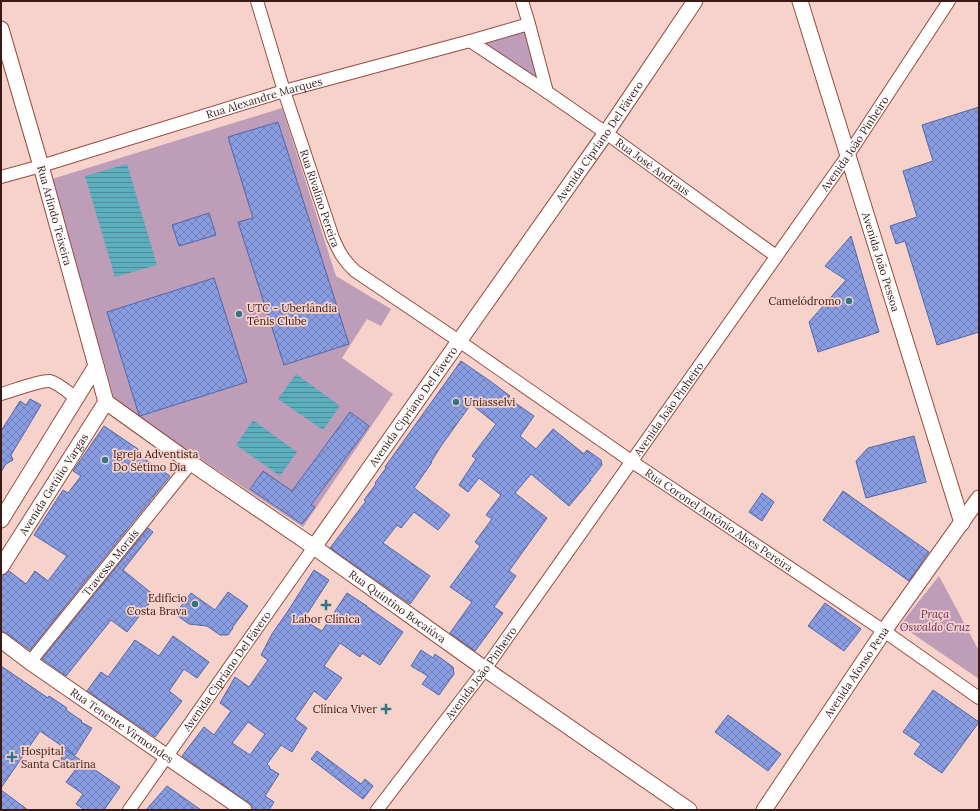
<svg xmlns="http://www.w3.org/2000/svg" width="980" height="811" viewBox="0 0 980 811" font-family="Lora,serif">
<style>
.park{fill:#be9db9}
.water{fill:url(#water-rules)}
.building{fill:url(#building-cross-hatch);stroke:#5466a7;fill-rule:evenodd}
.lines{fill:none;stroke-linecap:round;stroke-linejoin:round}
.minor-casing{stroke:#974b3f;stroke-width:14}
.tertiary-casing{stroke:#974b3f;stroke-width:17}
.minor{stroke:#fff;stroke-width:12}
.tertiary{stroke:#fff;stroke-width:15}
.poi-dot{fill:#317783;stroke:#f6d2cb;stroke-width:1.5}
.labels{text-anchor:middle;stroke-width:3.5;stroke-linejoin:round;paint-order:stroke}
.street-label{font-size:11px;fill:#3b1a15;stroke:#f6d2cb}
.poi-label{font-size:11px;fill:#3b1a15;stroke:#f6d2cb;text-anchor:start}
.park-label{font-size:11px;font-style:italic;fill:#662b62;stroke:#f6d2cb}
</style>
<defs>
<pattern id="water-rules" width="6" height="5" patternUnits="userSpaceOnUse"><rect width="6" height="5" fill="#5dafbd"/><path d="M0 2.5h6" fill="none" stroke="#4e8e98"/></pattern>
<pattern id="building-cross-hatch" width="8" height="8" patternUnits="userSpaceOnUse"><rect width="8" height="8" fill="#889de2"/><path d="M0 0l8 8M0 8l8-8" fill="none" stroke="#707fb6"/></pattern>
</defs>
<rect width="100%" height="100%" fill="#f6d2cb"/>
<!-- park -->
<path class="park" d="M530,29L537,84L479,43Z
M282,108L336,276L391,309L381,326L367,319L342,358L393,394L303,527L115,402L52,179Z
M939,576L979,651V679L900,625Z"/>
<!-- water -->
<path class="water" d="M127,164L157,265L115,277L85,176Z
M296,374L340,406L323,430L278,399Z
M253,420L297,452L280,476L236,445Z"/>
<!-- building -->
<path class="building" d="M979,107V332L937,345L905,241L896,244L890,226L917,217L903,171L933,161L922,125Z
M278,122L349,344L284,365L238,222L253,218L228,137Z
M209,213L216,235L179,246L172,225Z
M851,236L879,332L818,352L809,322L846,280L825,266Z
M214,278L247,382L140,416L139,415L107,312Z
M461,361L490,381L510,396L508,398L534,416L520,436L536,449L553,429L584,454L587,450L601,460L602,465L590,480H591L569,506L531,474L515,493L547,518L509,571L516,576L494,607L503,613L475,651L450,633L472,602L450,587L480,546L475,542L492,519L486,515L501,495L479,478L468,492L459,485L476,459L472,456L496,424L471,404L441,446L431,462H432L414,488L450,515L438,530L414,512L401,528L397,525L383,543L430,576L410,604L330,548L366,501L364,500L376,484L375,483L386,468L385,467Z
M30,399L41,405L11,455L13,460L6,464L1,472V431L20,401L26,405Z
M350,412L369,426L311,505L315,507L302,524L250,489L263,471L292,491Z
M104,426L138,449L136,453L170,476L30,650L6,633L1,631V579L4,575L9,571L26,584L35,571L48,581L67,556L34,535L63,490L68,493L81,476L73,471Z
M914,436L926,482L866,498L856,461L868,448Z
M843,491L929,552L909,581L823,520Z
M762,493L774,502L762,521L749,512Z
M148,528L153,532L123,570L155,596L127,632L111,620L66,676L42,659Z
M314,570L329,580L303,620L322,631L347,593L367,606H366L403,632L380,665L362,653L360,657L340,643L324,666L342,678L326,700L314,691L295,719L307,728L292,752L281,745L267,764L270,767L269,768L279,774L265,796L274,802L269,810H254L249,803L182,756L204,727L214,735L231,711L220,703L235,677L249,687L268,660L261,655L272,634L288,611ZM248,722L265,734L250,755L232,743Z
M228,592L248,606L232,628H233L228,635H220L207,626L189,624L175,614L191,593L215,610Z
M825,603L861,629L844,651L808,626Z
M173,636L209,662L197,678L184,669L169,691L182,701L155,737L87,691L101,672L108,677L135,640L159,656Z
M421,650L433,658L435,654L453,667L454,674L439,695L422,684L428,676L411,666Z
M1,666L48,698L49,696L67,708L66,710L82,721L81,722L92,728L75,755L40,731L1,788Z
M933,690L979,722L942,773L914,754L921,744L903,732Z
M728,715L781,754L768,771L715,732Z
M66,750L120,787L104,810H85L76,804L83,794L66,782L76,769L60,760Z
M317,751L361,784L365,779L373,786L363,799L311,759Z
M167,786L201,810H146Z
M1,790L28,810H1Z"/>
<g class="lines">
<defs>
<g id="minor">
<path id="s1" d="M257,1L284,91L333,238C339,252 344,261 355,271L459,341L631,461L884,631L979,698"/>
<path id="s2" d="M522,1L529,24L547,92L606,133L776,256"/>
<path d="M470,41L547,92"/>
<path id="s3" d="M1,177L41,166L284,91L470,41L529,24"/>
<path d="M1,394C12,391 40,380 50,381C58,383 69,393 76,398"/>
<path id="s4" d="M30,662L191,463"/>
<path id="s5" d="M129,810L314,547"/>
<path id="s6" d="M377,810L485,669L848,155L949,1"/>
</g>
<g id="tertiary">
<path id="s7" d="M800,1L962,523"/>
<path id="s8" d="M1,29L41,166L106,402"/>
<path id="s9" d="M106,402L191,463L314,547L485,669L689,810"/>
<path d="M1,520L96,366"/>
<path id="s10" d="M314,547L606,133L695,1"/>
<path id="s11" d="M1,567L106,402"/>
<path id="s12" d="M1,640L30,662L244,810"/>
<path id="s13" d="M764,810L884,631L979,498"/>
</g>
</defs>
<!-- minor casing -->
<use href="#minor" class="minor-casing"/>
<!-- tertiary casing -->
<use href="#tertiary" class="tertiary-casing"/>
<!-- minor -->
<use href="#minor" class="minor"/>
<!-- tertiary -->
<use href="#tertiary" class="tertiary"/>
</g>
<!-- markers -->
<g class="poi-dot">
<circle cx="849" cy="301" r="4"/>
<circle cx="239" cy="314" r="4"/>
<circle cx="456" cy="402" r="4"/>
<circle cx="105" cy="460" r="4"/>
<circle cx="195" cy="604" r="4"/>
<path d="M324 599h4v4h4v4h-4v4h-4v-4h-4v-4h4z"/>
<path d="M384 703h4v4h4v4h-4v4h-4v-4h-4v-4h4z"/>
<path d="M10 751h4v4h4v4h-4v4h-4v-4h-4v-4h4z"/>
</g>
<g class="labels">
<!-- street labels -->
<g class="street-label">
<text dy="4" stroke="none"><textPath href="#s3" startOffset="275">Rua Alexandre Marques</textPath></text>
<text dy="4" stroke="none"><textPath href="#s10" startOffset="496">Avenida Cipríano Del Fávero</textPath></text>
<text dy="4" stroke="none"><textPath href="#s6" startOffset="820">Avenida João Pinheiro</textPath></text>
<text dy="4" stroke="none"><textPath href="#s2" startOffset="224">Rua José Andraus</textPath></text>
<text dy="4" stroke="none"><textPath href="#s1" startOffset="207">Rua Rivalino Pereira</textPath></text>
<text dy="4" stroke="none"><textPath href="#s8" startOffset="194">Rua Arlindo Teixeira</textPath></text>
<text dy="4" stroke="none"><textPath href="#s7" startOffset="273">Avenida João Pessoa</textPath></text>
<text dy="4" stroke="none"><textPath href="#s10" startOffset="172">Avenida Cipríano Del Fávero</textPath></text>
<text dy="4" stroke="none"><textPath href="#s6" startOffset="496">Avenida João Pinheiro</textPath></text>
<text dy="4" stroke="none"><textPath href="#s11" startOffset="98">Avenida Getúlio Vargas</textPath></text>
<text dy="4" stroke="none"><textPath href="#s1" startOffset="730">Rua Coronel Antônio Alves Pereira</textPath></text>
<text dy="4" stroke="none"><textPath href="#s4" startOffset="128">Travessa Morais</textPath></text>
<text dy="4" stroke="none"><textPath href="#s9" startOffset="356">Rua Quintino Bocaiúva</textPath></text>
<text dy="4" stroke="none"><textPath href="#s5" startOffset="170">Avenida Cipríano Del Fávero</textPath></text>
<text dy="4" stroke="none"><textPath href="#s13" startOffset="166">Avenida Afonso Pena</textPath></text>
<text dy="4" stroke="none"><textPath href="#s6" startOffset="172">Avenida João Pinheiro</textPath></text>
<text dy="4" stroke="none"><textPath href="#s12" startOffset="148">Rua Tenente Virmondes</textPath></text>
</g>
<!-- poi labels -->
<g class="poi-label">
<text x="841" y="305" text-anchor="end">Camelódromo</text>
<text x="247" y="312">UTC - Uberlândia<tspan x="247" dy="13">Tênis Clube</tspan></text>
<text x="464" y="406">Uniasselvi</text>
<text x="113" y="458">Igreja Adventista<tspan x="113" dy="13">Do Sétimo Dia</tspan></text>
<text x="187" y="602" text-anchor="end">Edifício<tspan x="187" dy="13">Costa Brava</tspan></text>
<text x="326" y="623" text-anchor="middle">Labor Clínica</text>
<text x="377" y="713" text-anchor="end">Clínica Viver</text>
<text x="21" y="755">Hospital<tspan x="21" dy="13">Santa Catarina</tspan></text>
</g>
<!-- park labels -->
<g class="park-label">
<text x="935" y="618">Praça<tspan x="935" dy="13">Oswaldo Cruz</tspan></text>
</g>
</g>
<!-- border -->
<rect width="980" height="811" fill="none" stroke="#3b1a15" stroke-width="4"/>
</svg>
